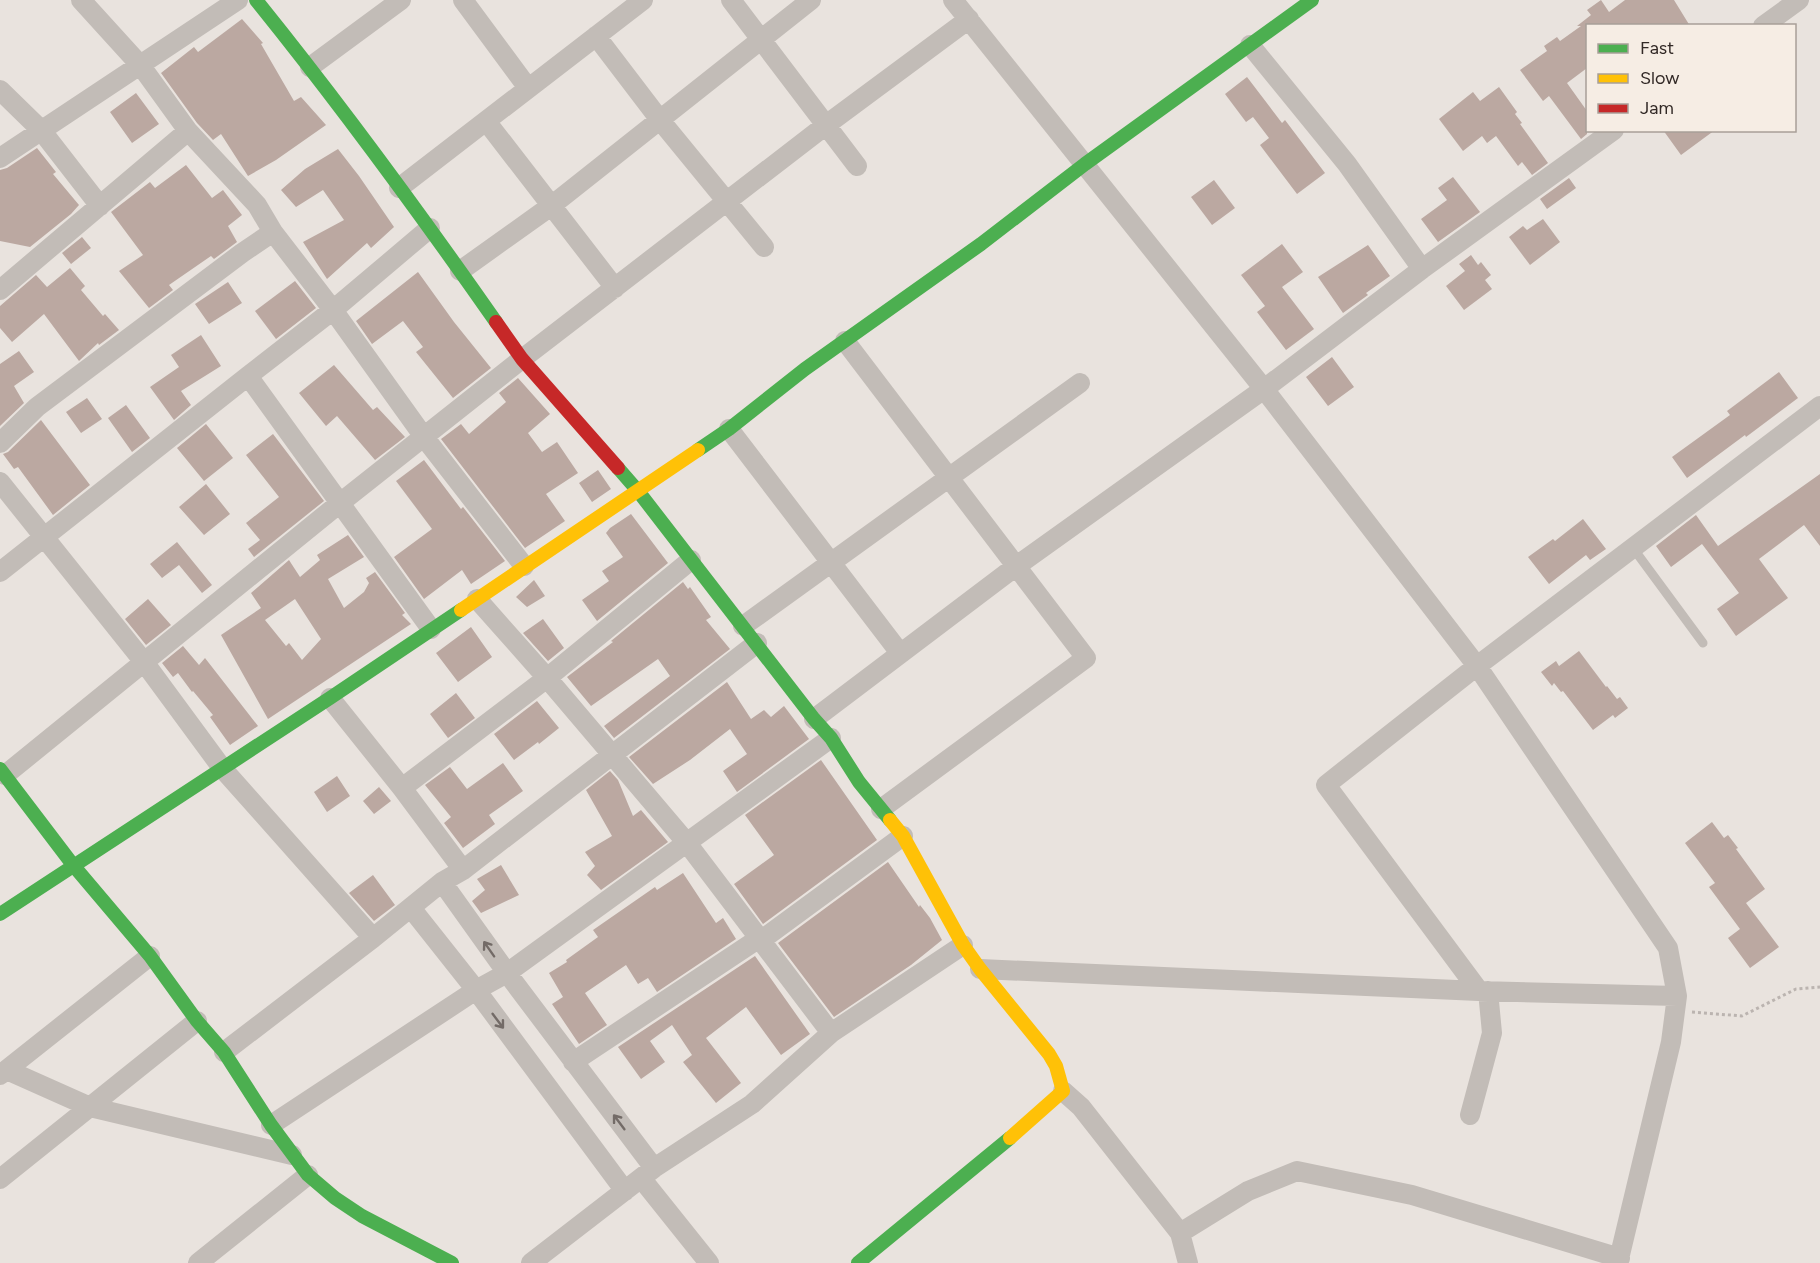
<svg xmlns="http://www.w3.org/2000/svg" width="1820" height="1263" viewBox="0 0 1820 1263" font-family="Figtree,sans-serif">
<style>
.building{fill:#bba8a1;fill-rule:evenodd}
.lines{fill:none;stroke-linecap:round;stroke-linejoin:round}
.path{stroke:#bbb4b0;stroke-width:3;stroke-dasharray:3 3;stroke-linecap:butt}
.lane{stroke:#c2bcb7;stroke-width:9}
.street{stroke:#c2bcb7;stroke-width:20}
.fast{stroke:#4caf50;stroke-width:14}
.slow{stroke:#ffc107;stroke-width:14}
.jam{stroke:#c62828;stroke-width:14}
.oneway{stroke:#736b67}
</style>
<rect width="100%" height="100%" fill="#e9e3de"/>
<!-- building -->
<path class="building" d="M1601,0L1609,12L1625,0H1674L1690,26H1587V68L1567,83L1587,111V134L1581,139L1549,96L1543,101L1520,70L1547,51L1544,46L1557,37L1560,41L1581,26H1577L1591,15L1587,10Z
M242,19L263,43L261,44L294,101L301,97L326,125L276,160L248,176L221,134L213,140L197,123L161,73L194,47L198,52Z
M1247,77L1282,123L1285,120L1325,173L1297,194L1260,145L1269,138L1253,117L1246,122L1225,94Z
M1499,87L1517,112L1515,114L1522,123L1520,124L1548,163L1532,175L1522,162L1518,166L1496,136L1487,143L1482,136L1463,151L1439,119L1473,92L1480,101Z
M136,93L159,124L132,143L110,112Z
M1663,130H1715L1681,155Z
M37,148L56,172L53,174L79,205L71,214L30,247L0,241V170L7,168Z
M338,149L359,176L394,227L371,248L367,243L327,279L303,242L344,220L323,190L296,207L281,190L305,169Z
M186,165L212,198L223,190L242,215L228,226L237,242L214,259L211,256L169,285L173,290L149,308L119,271L143,255L111,212L150,182L155,188Z
M1453,177L1480,212L1438,242L1421,219L1447,200L1438,188Z
M1569,178L1576,188L1547,209L1540,199Z
M1214,180L1235,208L1212,225L1191,197Z
M1543,219L1560,242L1530,265L1509,237L1523,226L1527,230Z
M82,237L91,248L71,264L62,253Z
M1282,244L1303,272L1282,287L1314,329L1286,350L1257,312L1265,306L1241,275Z
M1368,245L1390,276L1366,293L1368,295L1343,313L1318,277Z
M1471,255L1478,265L1481,262L1491,275L1485,280L1492,289L1464,310L1446,286L1465,271L1459,264Z
M70,268L85,286L81,290L103,316L105,314L119,330L99,345L98,343L79,361L44,314L12,342L0,328V306L36,275L47,287Z
M418,272L454,322L491,368L453,398L416,352L423,347L403,321L372,344L356,321Z
M295,281L316,308L276,339L255,311Z
M228,282L242,303L209,324L195,304Z
M201,335L221,366L181,391L191,405L174,420L150,387L179,367L171,355Z
M19,351L34,372L14,386L24,403L0,426V364Z
M1332,357L1354,387L1328,406L1306,377Z
M334,365L373,410L377,407L405,437L375,460L337,416L326,426L299,393Z
M1779,372L1798,398L1746,437L1745,435L1687,478L1672,457L1730,415L1727,411Z
M518,378L550,414L528,433L542,452L557,442L578,473L546,494L565,521L525,548L441,439L461,424L469,434L506,402L499,393Z
M87,398L102,419L81,433L66,412Z
M126,405L150,438L132,452L108,418Z
M41,420L90,485L53,515L18,467L14,469L3,454L8,452Z
M206,424L233,458L204,481L177,448Z
M273,434L324,501L254,557L248,549L260,540L246,523L279,497L246,455Z
M424,460L461,509L463,507L505,561L471,584L462,570L424,599L394,557L432,529L396,481Z
M598,470L611,489L592,502L579,483Z
M1820,474V546L1804,525L1759,559L1788,598L1736,636L1717,609L1739,593L1702,544L1671,567L1656,546L1696,515L1718,546Z
M206,484L230,514L204,535L179,507Z
M631,514L668,563L597,621L582,600L609,581L602,571L623,557L606,533L610,528Z
M1583,519L1606,549L1590,560L1586,555L1549,584L1528,557L1553,539L1555,541Z
M348,535L364,557L328,579L344,608L364,592L369,583L366,578L375,572L405,613L402,615L411,624L268,719L221,635L261,608L251,593L289,560L300,577L320,560L317,555ZM295,599L321,639L302,660L289,643L286,646L265,620Z
M177,542L212,585L202,593L179,565L162,578L150,564Z
M534,580L545,596L527,607L516,597Z
M683,582L688,589L690,587L711,617L706,620L730,649L614,738L604,726L670,676L658,659L591,706L567,677L613,642L611,641Z
M148,599L171,625L146,645L125,619Z
M543,619L564,648L548,661L523,633Z
M471,627L492,657L458,682L436,653Z
M183,646L199,665L205,658L258,726L230,745L210,717L213,715L193,691L192,692L178,673L173,677L162,663Z
M1579,651L1606,687L1607,686L1617,699L1620,697L1628,708L1615,718L1613,715L1593,730L1563,691L1561,692L1554,683L1552,686L1541,672L1556,661L1559,666Z
M727,682L751,719L764,710L771,717L784,706L809,739L737,792L723,771L747,754L730,729L690,760L653,784L629,757Z
M456,693L475,718L448,738L430,714Z
M537,701L559,728L539,744L538,742L514,760L494,734Z
M821,760L877,840L763,924L734,884L774,855L745,815Z
M503,763L523,791L489,815L495,824L463,848L444,823L451,817L425,785L450,767L467,789Z
M610,771L618,780L633,816L641,810L668,842L601,890L587,875L595,866L585,852L612,836L586,790Z
M337,776L350,796L327,812L314,792Z
M379,787L391,801L374,814L363,801Z
M1712,822L1724,838L1728,835L1738,848L1736,849L1765,889L1746,903L1779,947L1750,968L1728,938L1740,929L1709,887L1715,883L1685,843Z
M888,862L919,907L920,905L930,918L942,940L911,965L834,1017L778,943Z
M501,865L519,895L481,913L472,901L485,890L477,879Z
M683,873L716,923L723,918L736,939L657,992L648,978L638,984L626,965L585,993L607,1025L579,1044L552,1004L563,997L549,973L567,962L566,960L598,937L593,930L655,887L657,890Z
M373,875L395,905L374,921L349,893Z
M755,956L810,1034L781,1055L746,1007L706,1038L741,1083L716,1103L683,1062L692,1055L672,1025L650,1041L665,1062L641,1079L618,1047Z"/>
<g class="lines">
<!-- path -->
<path class="path" d="M1692,1012L1742,1016L1796,989L1820,987"/>
<!-- lane -->
<path class="lane" d="M1633,548L1703,643"/>
<!-- street -->
<path class="street" d="M81,0L141,66L188,131L257,205L273,232L333,310L424,437L524,566
M463,0L528,88
M731,0L857,166
M953,0L1264,389L1477,666L1668,948L1677,996L1671,1042L1618,1263
M1763,26L1799,0
M596,36L660,120L764,247
M1250,45L1347,164L1422,269
M310,67L401,0
M0,90L41,130L100,206
M486,121L615,288
M0,158L238,0
M399,188L643,0
M460,271L551,206L811,0
M0,290L188,131
M845,341L1086,658L881,809
M248,376L431,629
M729,429L900,653
M0,443L37,407L242,253L273,232
M0,482L144,662L222,768L373,938
M0,572L248,376L333,310L430,228
M477,599L547,678L687,843L831,1033
M743,626L1080,383
M330,698L402,788L463,870
M814,719L1015,567L1264,389L1422,269L1614,130
M5,775L340,503L522,359L826,125L969,19
M402,788L547,678L691,560
M442,882L507,973L654,1168
M411,908L476,990L625,1191
M760,941L903,836
M980,969L1479,991L1677,996
M1479,991L1326,785L1477,666L1820,406
M224,1052L373,938L442,882L463,870L757,643
M573,1062L758,939
M7,1070L90,1107L292,1155
M0,1075L150,956
M1063,1091L1081,1107L1180,1233L1188,1263
M1470,1115L1492,1033L1488,991
M271,1125L476,990L507,973L831,738
M641,1178L709,1263
M0,1179L197,1021
M1180,1233L1248,1191L1297,1171L1412,1195L1620,1258
M198,1263L308,1175
M531,1263L654,1168L752,1104L831,1033L963,945"/>
<!-- fast -->
<path class="fast" d="M256,0C340,104 419,212 496,322
M698,450L729,429L805,369L981,244L1085,164L1312,0
M618,468L638,491L814,719L831,738L859,782L890,820
M0,769L73,865L150,956L197,1021L224,1052L271,1125L308,1175L335,1198L362,1216L452,1263
M0,914L330,698L461,610
M858,1263L1010,1138"/>
<!-- slow -->
<path class="slow" d="M461,610L698,450
M890,820L903,836L963,945L980,969L1049,1054L1056,1066L1063,1091L1010,1138"/>
<!-- jam -->
<path class="jam" d="M496,322L522,359L618,468"/>
</g>
<!-- one-way arrows -->
<defs><path id="oneway-shaft" d="M-6 0H5M1.5-3L5.5 0L1.5 3" fill="none" stroke-width="1.6" stroke-linecap="round" stroke-linejoin="round" transform="scale(1.5)"/></defs>
<g class="oneway">
<use href="#oneway-shaft" transform="translate(489 949) rotate(-125)"/>
<use href="#oneway-shaft" transform="translate(498 1021) rotate(53)"/>
<use href="#oneway-shaft" transform="translate(619 1122) rotate(-127)"/>
</g>
<!-- legend -->
<rect x="1586" y="24" width="210" height="108" fill="#f6ede4" stroke="#a89f98" stroke-width="1.5"/>
<rect x="1598" y="44" width="30" height="9" fill="#4caf50" stroke="#a89f98" stroke-width="1.5"/>
<text x="1640" y="54" font-size="18" fill="#322926">Fast</text>
<rect x="1598" y="74" width="30" height="9" fill="#ffc107" stroke="#a89f98" stroke-width="1.5"/>
<text x="1640" y="84" font-size="18" fill="#322926">Slow</text>
<rect x="1598" y="104" width="30" height="9" fill="#c62828" stroke="#a89f98" stroke-width="1.5"/>
<text x="1640" y="114" font-size="18" fill="#322926">Jam</text>
</svg>
